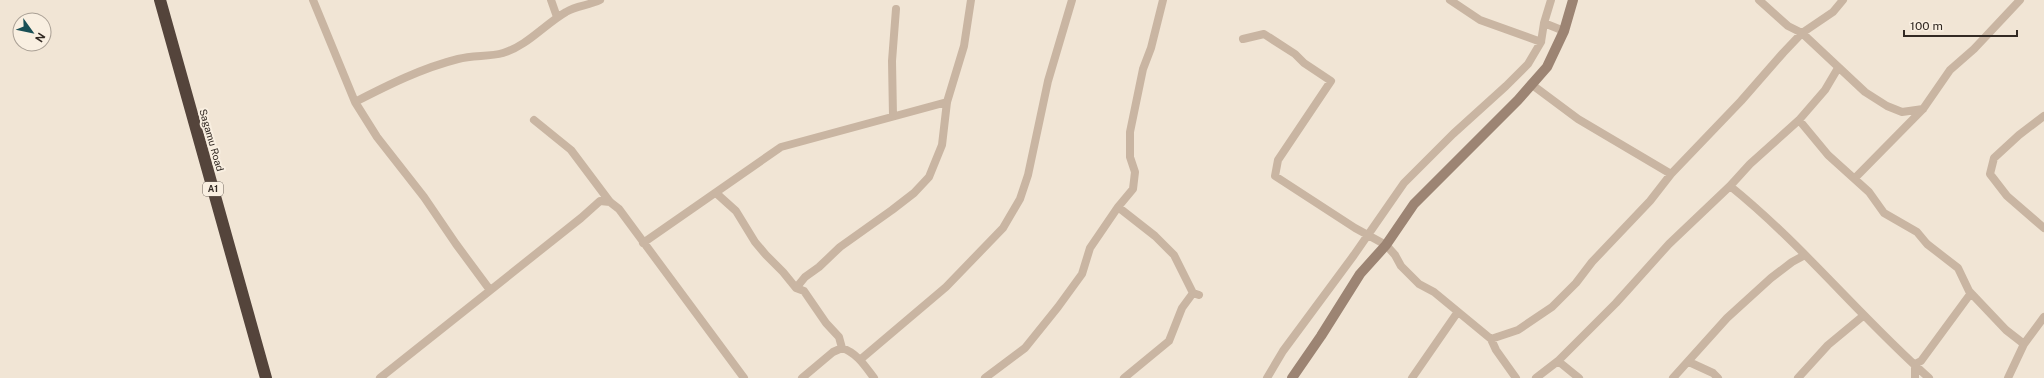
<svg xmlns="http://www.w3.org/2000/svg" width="2044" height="378" viewBox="0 0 2044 378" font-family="'Public Sans',sans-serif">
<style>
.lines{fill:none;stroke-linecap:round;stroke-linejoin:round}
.street{stroke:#c9b5a2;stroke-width:8}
.secondary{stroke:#9c8473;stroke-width:10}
.highway{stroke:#54443b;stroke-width:12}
.labels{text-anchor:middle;stroke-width:4;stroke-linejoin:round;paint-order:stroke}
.shield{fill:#f9efe1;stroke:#6e655d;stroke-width:1}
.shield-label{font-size:9px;font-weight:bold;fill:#332a24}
.street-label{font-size:10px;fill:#332a24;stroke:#f9efe1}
</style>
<rect width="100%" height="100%" fill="#f1e5d5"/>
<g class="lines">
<!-- street -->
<path class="street" d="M313,0L355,102L377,137L424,197L456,244L490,290
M551,0L557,17
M1450,0L1480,20L1541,42L1544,23
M1551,0L1544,23L1564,31
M1759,0L1788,26L1802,33L1865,92L1887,106L1902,112L1923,109
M1243,39L1264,34L1295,54L1304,63L1331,81L1278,160L1275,176L1355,228L1386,245L1395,255L1401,266L1419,284L1434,292L1491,339L1496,350L1516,378
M1531,84L1578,119L1671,174
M355,102C388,85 422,68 458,59C473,55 489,57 503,53C527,46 545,24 566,12C577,5 588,6 600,0
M893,116L892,61L896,9
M2044,116L2019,135L1994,158L1990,174L2007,196L2044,228
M534,120L571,150L610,202L619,209L744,378
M1799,120L1828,155L1869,192L1884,213L1917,232L1927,244L1958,268L1969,291L2006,330L2024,344
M1855,178L1923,109L1950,70L1974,49L2020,0
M1730,186C1802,244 1860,317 1929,378
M716,193L736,211L755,242L766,255L783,272L796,288L804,291L826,323L839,337L842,348
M1118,207L1155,236L1174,255L1193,293L1199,295
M643,243L781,147L947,102
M796,288L805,277L819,267L840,247L892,210L914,193L929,177L942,145L947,102L964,46L971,0
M1491,339L1518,330L1552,307L1576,283L1592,262L1650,201L1671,174L1741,101L1783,53L1802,33L1833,12L1843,0
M861,359L946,287L1003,228L1020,199L1028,175L1048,81L1072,0
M1558,361L1616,303L1669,244L1730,186L1750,164L1799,120L1825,90L1838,68
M1689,362L1713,373L1718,378
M380,378L581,218L600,201L610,202
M802,378L833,352L842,348C857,353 865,366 874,378
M985,378L1025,348L1058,307L1082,274L1090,248L1118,207L1133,189L1135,172L1130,157V132L1143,69L1151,48L1163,0
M1124,378L1169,341L1182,308L1193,293
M1267,378L1283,351L1354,255L1404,183L1453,134L1506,86L1528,64L1541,42
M1412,378L1457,313
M1536,378L1558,361L1579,378
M1673,378L1727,318L1771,278L1792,262L1805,255
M1798,378L1828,345L1863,316
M1915,378V364L1921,361L1971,293
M2008,378L2024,344L2044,317"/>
<!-- secondary -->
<path class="secondary" d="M1292,378L1321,336L1360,274L1386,245L1414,204L1518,100L1547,67L1564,31L1573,0"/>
<!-- highway -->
<path class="highway" d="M160,0L266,378"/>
</g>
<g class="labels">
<!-- shield labels -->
<rect class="shield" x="203" y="182" width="20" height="14" rx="3"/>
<g class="shield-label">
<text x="213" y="192">A1</text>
</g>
<!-- street labels -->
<g class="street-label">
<text transform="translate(212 140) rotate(74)" y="4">Sagamu Road</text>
</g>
</g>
<!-- north arrow -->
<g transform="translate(32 32) rotate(123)"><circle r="19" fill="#f9efe1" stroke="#aaa095"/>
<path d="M0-3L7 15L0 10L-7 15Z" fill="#194f55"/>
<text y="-6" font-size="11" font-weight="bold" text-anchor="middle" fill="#332a24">N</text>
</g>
<!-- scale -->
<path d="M1904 30v6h113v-6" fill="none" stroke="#332a24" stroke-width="2"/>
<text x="1910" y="30" font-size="12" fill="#332a24" stroke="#f9efe1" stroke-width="3" paint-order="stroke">100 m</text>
</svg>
